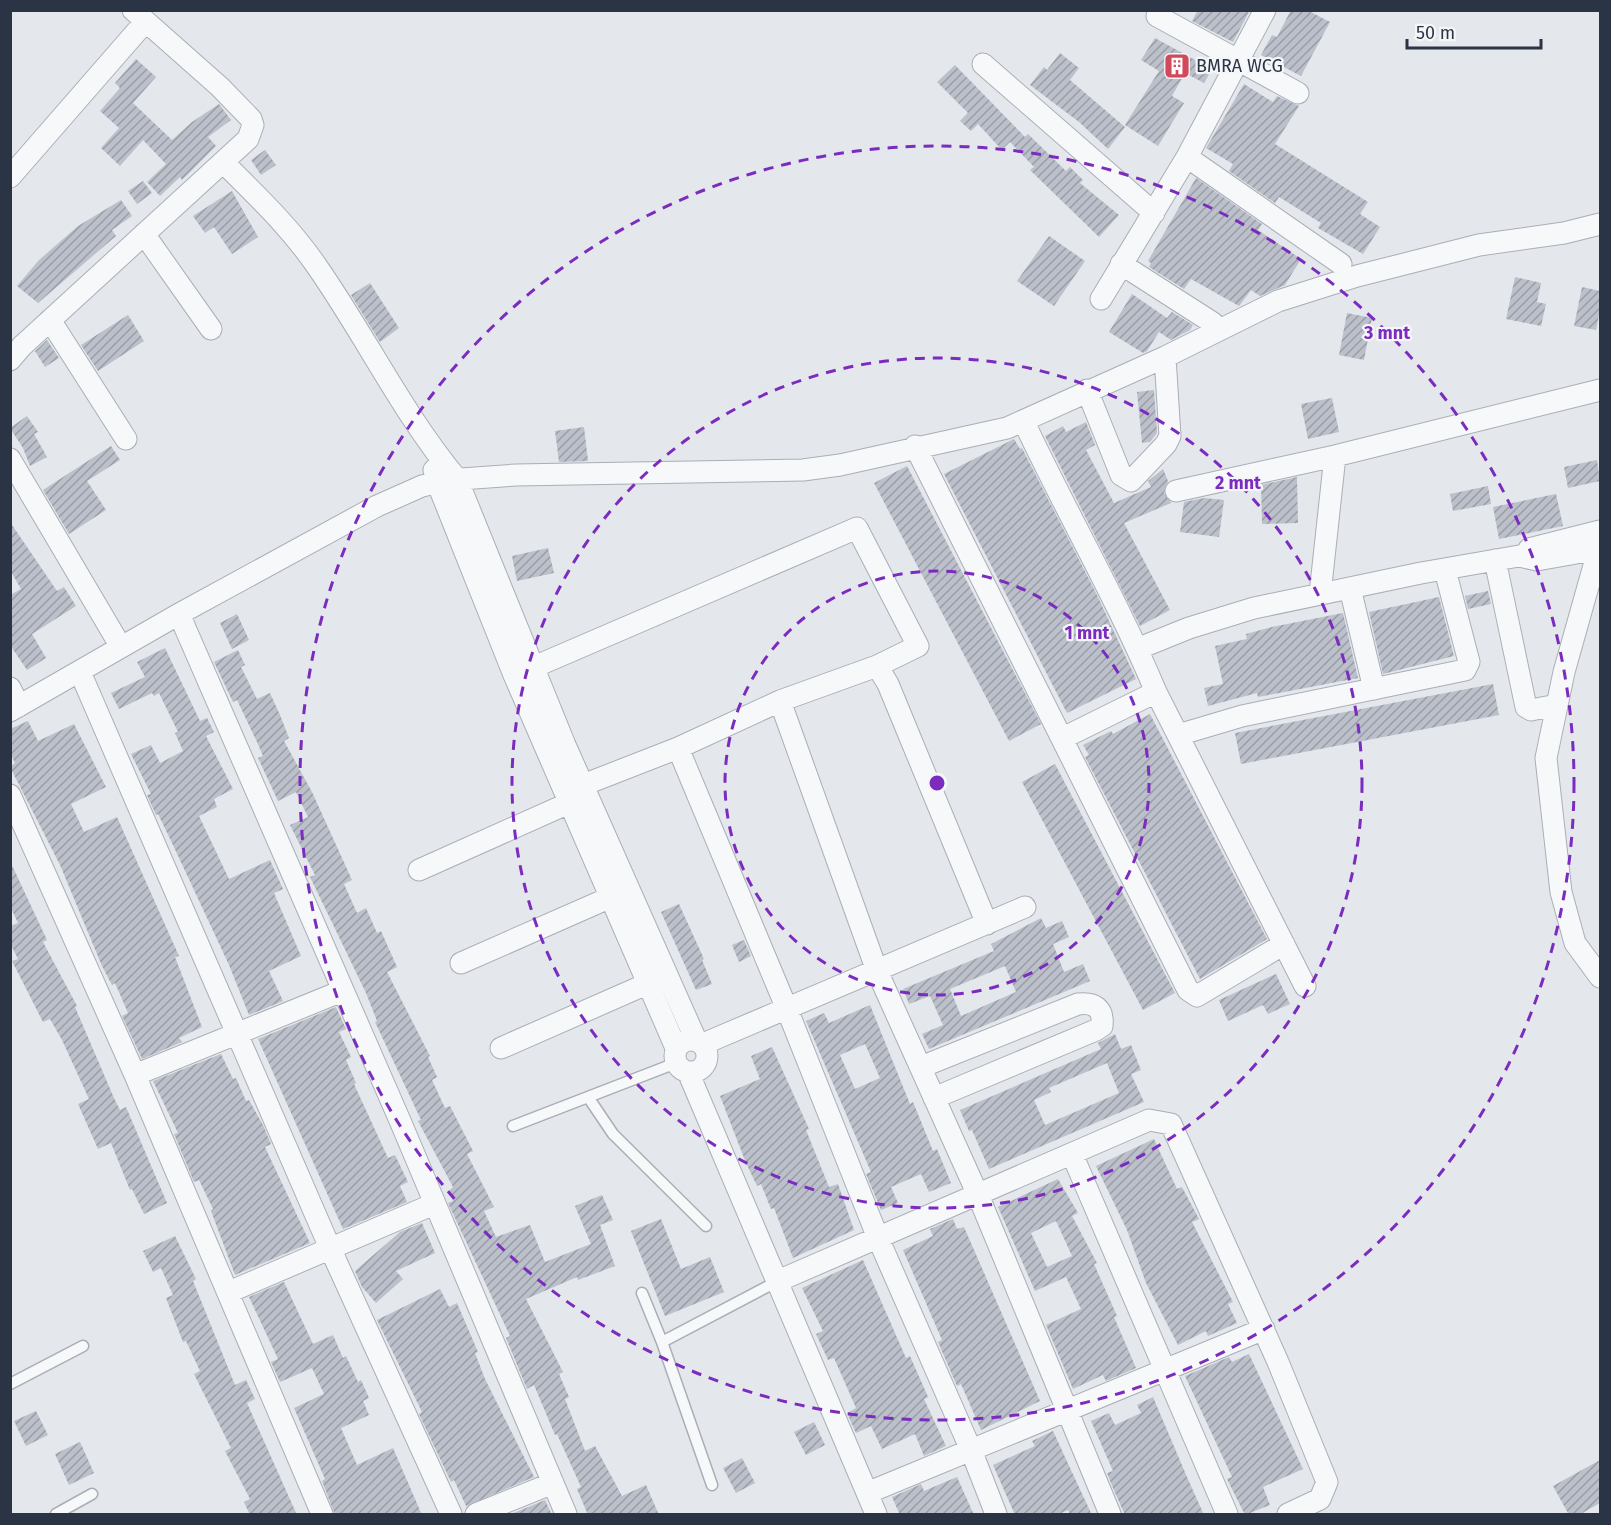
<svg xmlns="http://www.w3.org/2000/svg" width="1611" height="1525" viewBox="0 0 1611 1525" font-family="'Fira Sans',sans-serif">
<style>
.building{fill:url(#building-hatch);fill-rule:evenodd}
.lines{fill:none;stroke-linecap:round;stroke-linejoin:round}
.lane-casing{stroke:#a9aeb7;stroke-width:13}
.street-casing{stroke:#a9aeb7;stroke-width:23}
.lane{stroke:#f7f8fa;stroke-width:10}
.street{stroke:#f7f8fa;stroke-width:21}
.ring{fill:none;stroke:#7b2cbf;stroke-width:3;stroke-dasharray:10 8}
.labels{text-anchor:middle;stroke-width:4.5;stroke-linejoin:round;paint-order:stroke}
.poi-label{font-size:18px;fill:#2b3445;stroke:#f4f6f9;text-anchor:start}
.centre{fill:#7b2cbf;stroke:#f4f6f9;stroke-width:3}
.ring-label{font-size:18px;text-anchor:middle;font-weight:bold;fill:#7b2cbf;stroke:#f4f6f9;stroke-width:4.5;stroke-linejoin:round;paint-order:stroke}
</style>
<defs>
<pattern id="building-hatch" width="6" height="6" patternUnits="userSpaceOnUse" patternTransform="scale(1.5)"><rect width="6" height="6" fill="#bbc0ca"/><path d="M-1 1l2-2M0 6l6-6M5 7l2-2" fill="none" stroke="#989da6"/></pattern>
</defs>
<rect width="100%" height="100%" fill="#e4e7ec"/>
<!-- building -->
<path class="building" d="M1198,10H1250L1233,42L1192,21Z
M1291,10H1307L1330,22L1301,76L1261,55L1272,35L1277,37Z
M1155,38L1197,61L1199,58L1214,66L1204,83L1185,73L1172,96L1184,103L1158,146L1125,125L1159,71L1141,60Z
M1060,53L1079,68L1070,80L1125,127L1108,149L1079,122L1030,85L1044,67L1047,70Z
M136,59L156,77L133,103L172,140L192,122L219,104L231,120L208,137L216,146L182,180L180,177L160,196L147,182L166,164L143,140L120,166L101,148L119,128L100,111L120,88L115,83Z
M955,65L1025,137L1028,134L1066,171L1070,167L1083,180L1080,183L1119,215L1099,237L1030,170L1034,167L1010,142L1002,150L978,124L971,131L960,121L968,113L937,82Z
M1244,84L1273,102L1277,96L1299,106L1275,144L1368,202L1360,214L1380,227L1363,254L1318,228L1321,223L1279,197L1275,203L1229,171L1233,164L1206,148Z
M265,150L276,165L261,175L251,160Z
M1196,178L1262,224L1258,230L1301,259L1285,285L1260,296L1251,290L1239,306L1191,279L1184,289L1149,267L1151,263L1148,261Z
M143,181L152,193L137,204L128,191Z
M232,191L258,237L232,254L214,227L205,233L193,216Z
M121,200L132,216L112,230L116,236L38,303L17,286L39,260L78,226Z
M1049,236L1085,261L1054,306L1017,281Z
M1515,277L1541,283L1537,302L1546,304L1541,326L1506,319Z
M370,283L399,328L380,342L351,295Z
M1582,287L1600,291V310L1596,330L1574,326Z
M1132,294L1167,318L1172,312L1193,325L1190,330L1171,340L1159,332L1147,351L1143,353L1109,332Z
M1347,313L1372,318L1364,360L1339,355Z
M128,315L144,341L98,371L81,345Z
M47,340L59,358L45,367L35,351Z
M1154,390L1157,433L1150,442L1142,443L1137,392Z
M1332,398L1339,432L1308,439L1301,404Z
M27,416L38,432L34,434L47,457L30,466L23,448L10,428Z
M1086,422L1095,445L1086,450L1114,503L1151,487L1148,481L1163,469L1168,481L1164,493L1171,503L1124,523L1170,610L1140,626L1045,436L1063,426L1066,432Z
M584,427L588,461L559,462L555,431Z
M1014,439L1020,449L1022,448L1097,595L1136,679L1067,713L944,474Z
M111,446L120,460L87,481L106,510L69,534L43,490Z
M1597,460L1600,481L1568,488L1564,467Z
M907,466L1041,724L1009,741L874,483Z
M1297,477L1298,523L1262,524L1261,485Z
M1488,486L1491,504L1453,511L1450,494Z
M1556,494L1563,526L1499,539L1493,507Z
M1204,498L1224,500L1219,537L1180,532L1184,502Z
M10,522L57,591L64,587L76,606L32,634L46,658L27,670L10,645V595L21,589L10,570Z
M548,548L554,573L517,581L512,556Z
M1488,591L1491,604L1468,609L1465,596Z
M1439,597L1454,656L1383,674L1369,612Z
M1343,613L1358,678L1258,697L1257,693L1208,706L1204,688L1223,684L1215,646L1247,639L1246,634L1272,627Z
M237,614L249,640L232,649L220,623Z
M165,648L200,721L207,718L214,732L206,736L233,789L214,799L217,807L199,816L229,879L270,860L283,889L274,893L301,956L269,971L283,1001L249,1015L229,965L172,843L158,814L156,815L147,795L151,794L131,754L151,745L160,763L183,751L175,733L178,732L159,693L154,696L152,693L119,709L111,693L145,677L137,662Z
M238,650L245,665L241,667L257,699L270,693L280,715L289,738L284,741L312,792L352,880L344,884L357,913L366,908L377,933L381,931L397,967L387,972L430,1056L428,1057L437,1077L432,1080L445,1108L450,1106L473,1151L467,1154L494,1207L484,1211L496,1237L530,1225L545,1262L591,1244L575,1206L602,1195L613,1220L600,1225L615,1266L578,1280L577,1277L526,1299L563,1372L559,1374L569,1397L565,1399L585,1451L595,1446L622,1496L646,1485L659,1515H588L577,1489L581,1487L557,1434L555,1435L534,1385L527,1389L506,1338L510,1336L448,1203L453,1201L449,1191L453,1187L418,1121L421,1120L375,1022L377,1021L366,993L310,877L315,875L290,825L308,817L296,792L278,801L258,758L263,756L257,742L237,700L233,702L214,662Z
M1493,684L1499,715L1241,764L1235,733Z
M1150,714L1267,939L1200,979L1085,757L1089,755L1083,745L1111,731L1113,734Z
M28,721L38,741L74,724L106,787L71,804L84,832L117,817L179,956L175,957L202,1027L179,1038L182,1042L142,1059L122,1016L128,1013L115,983L112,985L102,966L60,865L10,767L15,763L10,753V729Z
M1055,764L1175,993L1143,1010L1022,782Z
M10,861L47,940L43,942L77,1006L75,1007L114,1098L120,1110L126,1107L167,1203L144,1214L132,1189L130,1190L111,1143L98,1149L78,1104L89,1099L62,1040L50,1019L43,1022L12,961L18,959L10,943V926L18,923L10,906Z
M679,904L704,959L702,960L712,984L696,990L661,912Z
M1041,918L1046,928L1062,921L1069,937L1053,944L1064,972L1083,964L1090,981L929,1049L922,1034L943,1025L930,996L909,1004L903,989L994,951L991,944ZM1005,966L1016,992L961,1016L950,989Z
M744,940L751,956L739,962L732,945Z
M1276,974L1290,1004L1268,1014L1263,1005L1228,1021L1219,1000Z
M870,1005L910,1104L913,1102L933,1151L937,1149L951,1183L929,1192L921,1174L891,1187L898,1203L881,1210L866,1174L871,1172L806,1021L824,1013L829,1023ZM865,1044L880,1078L855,1089L840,1055Z
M336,1007L346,1029L339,1032L351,1057L346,1060L356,1083L354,1084L388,1158L395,1155L408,1182L400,1186L407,1202L343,1229L258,1039Z
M1115,1034L1121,1049L1131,1045L1141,1070L1131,1074L1144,1102L989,1169L972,1130L969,1131L960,1110L1101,1049L1098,1043ZM1107,1063L1119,1093L1045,1125L1034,1100L1051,1092L1049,1088Z
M772,1047L809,1129L806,1130L829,1187L838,1184L854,1230L793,1258L774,1208L771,1209L761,1184L757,1186L746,1163L720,1096L760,1079L751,1056Z
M221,1054L233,1079L236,1078L246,1101L249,1100L263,1125L271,1144L265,1147L310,1243L235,1275L211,1211L213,1209L199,1180L194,1182L174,1134L178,1133L153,1081Z
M1154,1139L1177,1189L1182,1187L1199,1219L1192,1222L1233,1302L1228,1304L1237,1323L1208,1336L1206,1331L1178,1345L1146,1283L1127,1230L1096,1166Z
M1058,1179L1078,1213L1072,1216L1097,1263L1094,1264L1117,1316L1114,1317L1136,1368L1106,1381L1103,1375L1073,1389L1046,1325L1081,1309L1066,1277L1035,1291L998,1207ZM1056,1221L1072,1256L1047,1267L1031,1233Z
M661,1219L681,1269L710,1257L724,1292L665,1316L631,1231Z
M953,1219L957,1229L964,1227L1040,1401L981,1430L961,1384L957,1386L938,1342L942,1340L903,1250L933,1236L930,1229Z
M422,1223L435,1253L396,1271L403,1279L376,1303L362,1287L355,1271L400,1232Z
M175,1236L196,1279L193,1281L235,1385L246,1380L255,1399L247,1403L297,1515H250L244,1502L250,1499L225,1451L231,1448L194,1374L200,1371L186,1341L183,1342L166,1298L173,1295L161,1268L153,1272L143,1251Z
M863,1260L906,1358L910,1356L928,1397L924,1399L946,1446L924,1456L915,1434L882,1449L871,1426L856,1433L847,1413L856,1408L834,1358L828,1360L816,1334L823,1331L802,1288Z
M284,1282L313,1344L333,1335L343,1358L346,1356L358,1382L361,1380L369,1398L363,1401L369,1415L341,1428L357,1465L393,1448L422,1515H335L322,1481L325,1479L294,1408L324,1394L312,1368L280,1382L271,1362L278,1359L249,1297Z
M440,1289L449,1307L457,1303L478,1352L475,1353L485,1379L534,1477L466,1506L454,1480L451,1482L419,1414L422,1412L377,1320Z
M1249,1354L1303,1469L1263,1487L1270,1505L1245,1515L1227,1479L1232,1477L1185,1376L1229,1357L1232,1362Z
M1153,1397L1187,1477L1204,1515H1125L1113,1488L1107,1473L1113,1471L1091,1421L1109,1413L1115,1425L1141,1413L1137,1405Z
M36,1411L48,1435L26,1446L14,1421Z
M814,1422L825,1445L806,1455L794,1432Z
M1053,1431L1077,1483L1092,1515H1070L1068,1510L1057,1515H1015L993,1465L1035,1446L1032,1441Z
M80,1442L94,1473L69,1485L55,1454Z
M742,1458L755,1483L736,1493L723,1468Z
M1600,1460V1503L1579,1515H1569L1553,1486Z
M957,1477L974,1515H900L892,1497L921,1484L924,1491Z
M545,1500L552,1515H509Z"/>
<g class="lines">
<defs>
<path id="lane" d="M588,1097L613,1134L706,1226
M513,1126L676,1063
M642,1293L662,1342
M10,1384L83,1346
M712,1485L662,1342L778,1281
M56,1514L92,1494"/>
<path id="street" d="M1157,16L1298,93
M983,64L1154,213
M1187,157L1341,264
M223,162C257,196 291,228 318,268C366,337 403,414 457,479L565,745L696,1040
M10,177L145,22
M144,234L211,329
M1121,264L1213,323
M1101,299L1187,157L1265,10
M50,320L126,439
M10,360L22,346L248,139L253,125L251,119L220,87L133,10
M1087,390L1121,475L1131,481L1166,444L1170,436L1165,357
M1024,422C1066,512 1117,599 1156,692
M915,446L1188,990L1197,996L1284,944
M10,459L121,647
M434,470L437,482L514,675L676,1048
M1176,491L1335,456L1600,390
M1600,544L1564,672L1546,758L1561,892L1575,943L1600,977
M1529,549L1600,531
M1495,560L1526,707L1531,710L1557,705
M1350,588L1374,689
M1320,594L1335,456
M179,614L401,1123L566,1514
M1137,649L1189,628L1254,608L1421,573L1519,556L1537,560L1599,549
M80,672L330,1248L451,1514
M520,673L857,528L918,646L877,666
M10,688L19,706
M780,701L877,971L978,1195L1110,1514
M10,711L179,614L377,506L422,486L447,480L516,475L803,470L840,465L1007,428L1165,357L1278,301L1357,276L1479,245L1564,233L1600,224
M1178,735L1242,716L1465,670L1469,662L1445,570
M1063,738L1156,692L1305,986
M678,748L787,1009L878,1238L971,1450L996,1514
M583,785L678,748L780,701L877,666L888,684L987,924
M10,795L135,1075L322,1514
M419,870L569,803
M461,963L611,897
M675 1056a16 16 0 1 1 32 0a16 16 0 1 1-32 0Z
M703,1044L1025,907
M501,1048L649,983
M921,1067L1078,1004C1094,1002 1104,1008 1102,1026L1096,1030L934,1098
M688,1072L876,1514
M135,1075L342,991
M1072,1154L1227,1514
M778,1281L1149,1120L1171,1124L1278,1362L1327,1482L1320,1499L1288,1514
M229,1292L434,1204
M867,1493L1264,1329
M476,1514L553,1483"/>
</defs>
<!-- lane casing -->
<use href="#lane" class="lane-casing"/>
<!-- street casing -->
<use href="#street" class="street-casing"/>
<!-- lane -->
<use href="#lane" class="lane"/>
<!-- street -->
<use href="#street" class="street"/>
</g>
<!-- distance rings -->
<g class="ring">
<circle cx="937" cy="783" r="212"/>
<circle cx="937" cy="783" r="425"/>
<circle cx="937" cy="783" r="637"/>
</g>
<!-- icons -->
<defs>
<symbol id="building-square" viewBox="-11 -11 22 22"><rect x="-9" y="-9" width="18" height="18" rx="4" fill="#d1495b" stroke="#f4f6f9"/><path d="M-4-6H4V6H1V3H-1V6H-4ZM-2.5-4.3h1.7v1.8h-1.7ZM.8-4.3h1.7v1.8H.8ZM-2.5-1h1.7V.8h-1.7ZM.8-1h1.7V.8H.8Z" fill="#fff"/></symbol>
</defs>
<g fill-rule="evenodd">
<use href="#building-square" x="1162" y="51" width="30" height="30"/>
</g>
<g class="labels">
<!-- poi labels -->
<g class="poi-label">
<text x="1196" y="72">BMRA WCG</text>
</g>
</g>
<circle cx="937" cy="783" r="9" class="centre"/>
<g class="ring-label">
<text x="1387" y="339">3 mnt</text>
<text x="1238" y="489">2 mnt</text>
<text x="1087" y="639">1 mnt</text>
</g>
<!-- border -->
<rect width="1611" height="1525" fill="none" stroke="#2b3445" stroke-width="24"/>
<!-- scale -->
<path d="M1407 39v9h134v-9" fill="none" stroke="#2b3445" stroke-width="3"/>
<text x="1416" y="39" font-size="18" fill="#2b3445" stroke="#f4f6f9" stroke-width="4.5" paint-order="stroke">50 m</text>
</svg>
